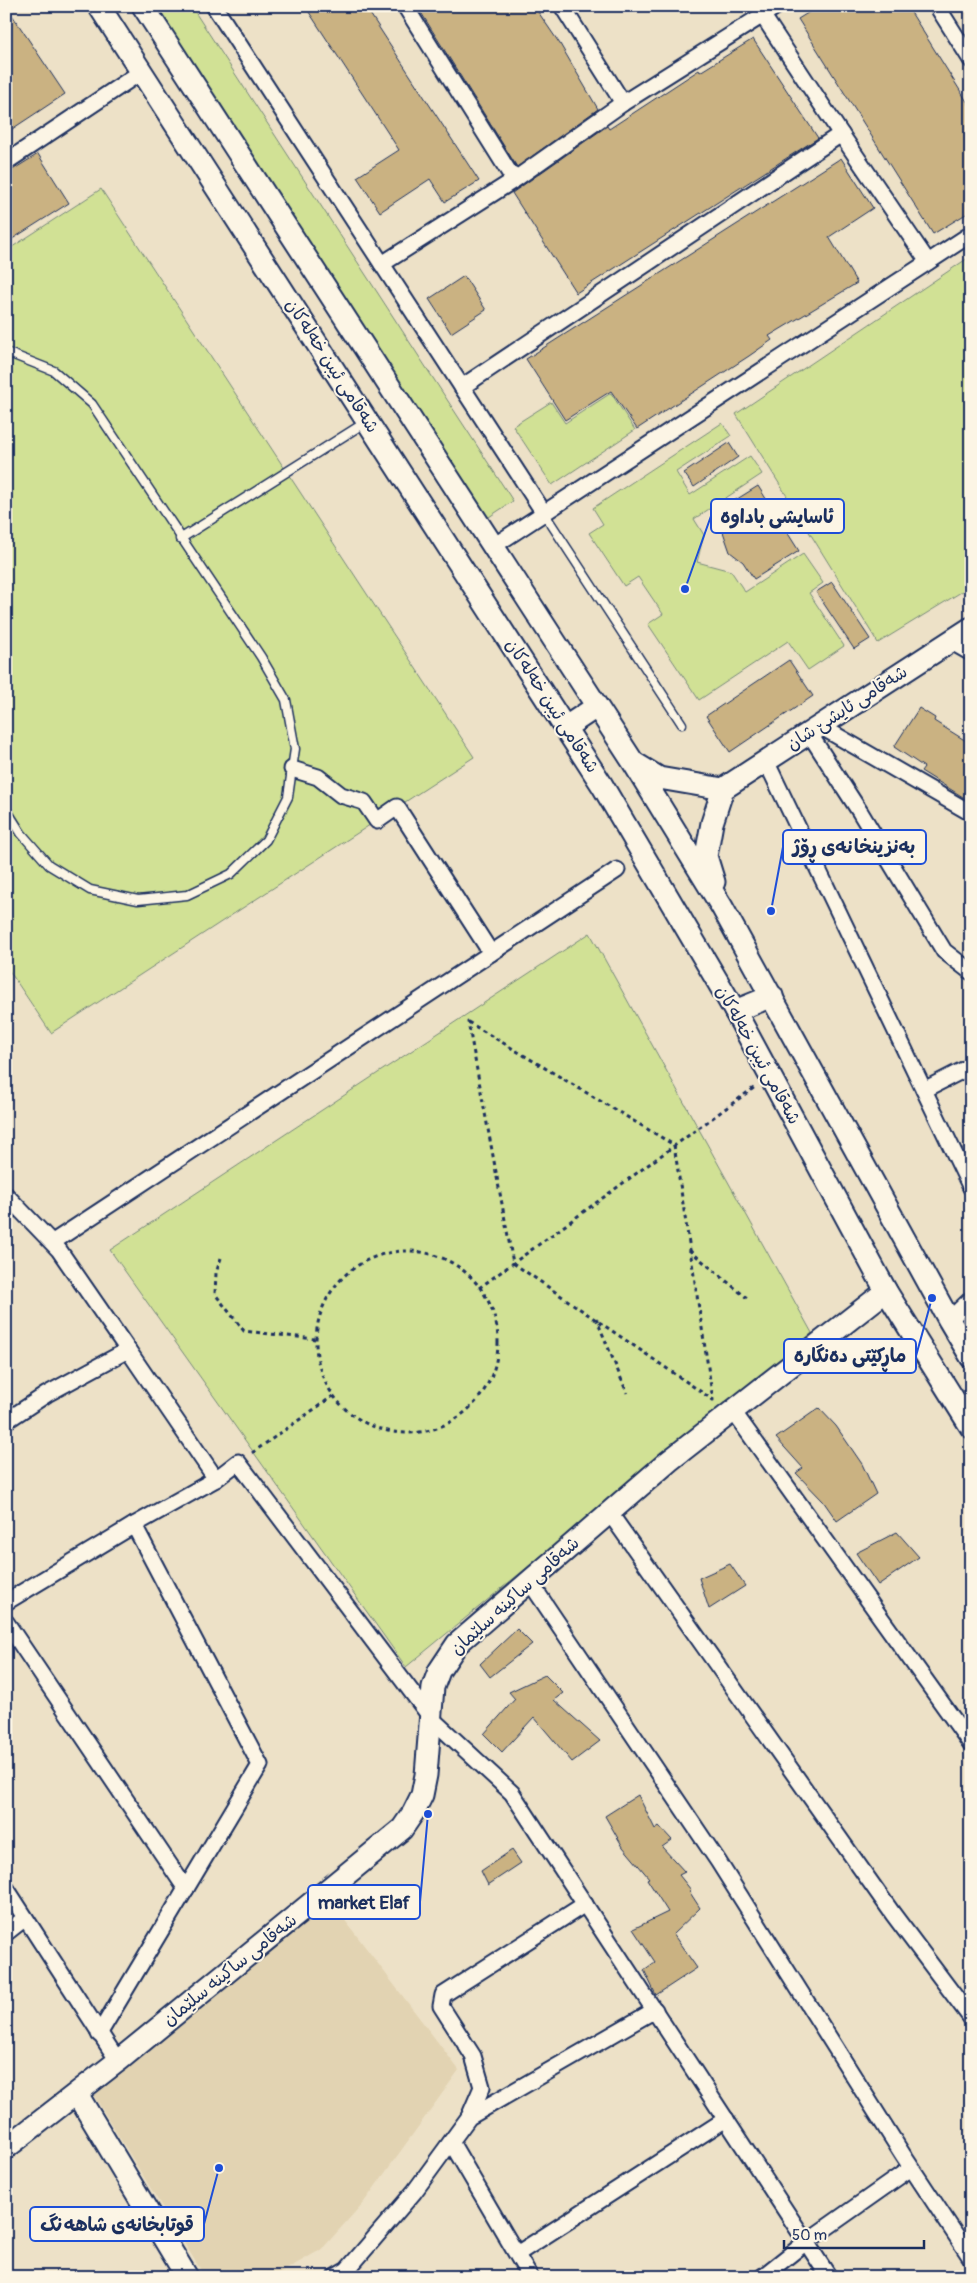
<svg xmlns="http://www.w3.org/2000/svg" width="977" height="2283" viewBox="0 0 977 2283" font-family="Pangolin,'Playpen Sans Arabic',sans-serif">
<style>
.built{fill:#e2d3b2}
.green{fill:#d1e195;stroke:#76887a}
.building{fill:#cab282;stroke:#1b2f5e}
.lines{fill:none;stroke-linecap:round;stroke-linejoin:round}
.lane-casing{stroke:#1b2f5e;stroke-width:11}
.street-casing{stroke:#1b2f5e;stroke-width:19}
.secondary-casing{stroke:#1b2f5e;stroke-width:25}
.path{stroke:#1b2f5e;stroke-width:3;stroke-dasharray:4 4;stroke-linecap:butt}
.lane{stroke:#fcf5e5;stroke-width:8}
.street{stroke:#fcf5e5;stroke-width:15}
.secondary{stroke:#fcf5e5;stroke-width:21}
.labels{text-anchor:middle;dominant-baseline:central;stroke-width:4;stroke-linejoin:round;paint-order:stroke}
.street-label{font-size:18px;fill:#1b2f5e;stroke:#fcf5e5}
.leader{fill:none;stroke:#1d4ed8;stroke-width:2}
.callout-dot{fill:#1d4ed8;stroke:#fcf5e5;stroke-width:2}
.callout{fill:#fcf5e5;stroke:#1d4ed8;stroke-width:2}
.callout-label{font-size:19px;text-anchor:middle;font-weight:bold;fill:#1b2f5e}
</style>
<rect width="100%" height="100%" fill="#ede1c7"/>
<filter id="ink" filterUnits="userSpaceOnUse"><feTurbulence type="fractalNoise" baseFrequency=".02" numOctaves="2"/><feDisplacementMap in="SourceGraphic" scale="10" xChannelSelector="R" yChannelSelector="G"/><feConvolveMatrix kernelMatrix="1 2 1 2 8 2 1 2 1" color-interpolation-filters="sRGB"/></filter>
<g filter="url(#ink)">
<path class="built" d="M331,1902L459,2070L364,2202L322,2249L273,2277H205L91,2091Z"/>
<g class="green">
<path d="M152,6H191L513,501L486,519Z"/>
<path d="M101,189L474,757L51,1033L6,966V251Z"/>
<path d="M971,256V586L878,643L736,414Z"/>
<path d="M611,393L635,430L552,485L513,426L551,402L565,423Z"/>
<path d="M722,423L731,436L676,472L690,495L750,456L762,474L694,519L704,535L697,562L731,571L745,592L803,554L823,583L809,593L844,646L808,670L788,641L699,700L648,624L663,614L638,577L624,586L589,533L603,524L593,508Z"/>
<path d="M590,933L812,1333L406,1667L110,1250Z"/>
</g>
<g class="building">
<path d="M6,6L65,94L6,133Z"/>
<path d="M305,6H365L479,181L445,202L430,179L380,212L357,177L399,150Z"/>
<path d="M417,6H534L560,44L598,109L517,167Z"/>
<path d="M819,6H907L971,108V211L933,234L798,19Z"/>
<path d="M753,39L818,138L576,293L512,193L607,126L609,129L699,70L700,72Z"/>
<path d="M38,154L69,203L6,243V174Z"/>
<path d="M841,158L873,208L829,237L857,283L769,336L772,340L749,356L637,429L611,391L565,420L526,359Z"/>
<path d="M464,276L486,310L451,333L429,299Z"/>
<path d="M729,443L738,457L694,487L684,473Z"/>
<path d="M758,486L799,551L754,579L743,562L730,552L722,529L713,514Z"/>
<path d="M832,582L870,639L854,649L816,592Z"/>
<path d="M789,660L813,696L730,752L706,716Z"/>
<path d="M919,708L935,718L934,721L971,744V802L921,771L924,767L894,747Z"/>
<path d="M819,1408L836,1426L862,1464L876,1494L837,1521L823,1501L796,1473L803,1468L776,1438Z"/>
<path d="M897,1532L919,1557L878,1585L856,1553Z"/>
<path d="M730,1564L745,1586L709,1609L699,1578Z"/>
<path d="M517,1629L532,1644L490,1677L480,1664Z"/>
<path d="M545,1675L563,1693L554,1700L600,1741L572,1762L534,1717L502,1752L484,1734L515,1699L509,1692Z"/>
<path d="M638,1795L655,1829L659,1826L672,1840L662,1847L685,1872L679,1875L691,1890L689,1891L700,1908L673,1934L697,1968L656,1995L644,1970L655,1962L633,1929L668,1912L647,1879L649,1878L623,1847L605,1816Z"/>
<path d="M512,1850L521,1863L488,1885L481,1871Z"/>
</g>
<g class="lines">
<defs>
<g id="lane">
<path d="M6,352L54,371L92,404L261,657L286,700L295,749L292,769L288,797L266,840L231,874L187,895L138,900L90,890L49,865L21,833L6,809"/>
<path d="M544,513L682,724"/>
<path d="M180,539L366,422"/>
</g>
<g id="street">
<path d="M214,6L544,513"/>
<path d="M405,6L514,180"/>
<path d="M562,6L623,103"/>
<path d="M937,6L971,60"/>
<path d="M763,16L841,134L928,262"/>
<path d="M6,162L141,72"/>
<path d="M382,264L514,180L623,103L777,6"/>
<path d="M462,387L841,134"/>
<path d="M492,547L971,234"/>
<path d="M950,641L971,653"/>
<path d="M820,726L971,813"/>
<path d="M809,733L860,812L944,951L971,972"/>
<path d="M766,761L971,1188"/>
<path d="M292,769L318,777L341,795L364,802L377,821L397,807L491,953"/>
<path d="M924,1090L971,1066"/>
<path d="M6,1195L59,1250L128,1350"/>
<path d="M53,1242L617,870"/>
<path d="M949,1320L971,1299"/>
<path d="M733,1411L971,1744"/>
<path d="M6,1421L47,1394L128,1350L216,1479"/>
<path d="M609,1512L893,1914L971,2018"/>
<path d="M530,1582L718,1861L903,2155L971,2258"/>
<path d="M6,1602L134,1525L216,1479L238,1462L432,1719L512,1793L829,2277"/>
<path d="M6,1622L186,1889"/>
<path d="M6,1888L118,2061"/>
<path d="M6,1933L25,1918"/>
<path d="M99,2034L260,1765L134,1525"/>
<path d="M469,2117L482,2087L473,2056L441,2006L443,1995L585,1904"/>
<path d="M451,2142L530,2277"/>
<path d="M517,2254L726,2119"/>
<path d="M335,2277L347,2270L414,2192L469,2117L655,2010"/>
<path d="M762,2277L806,2242L911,2168"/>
</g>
<g id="secondary">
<path d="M99,6L602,785L735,1011L886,1291L971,1427"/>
<path d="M143,6L633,762L722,907L949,1320L971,1357"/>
<path d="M566,727L596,707"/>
<path d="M636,764L659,778L723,789"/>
<path d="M714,882L706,856L712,823L723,789L971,628"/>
<path d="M735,1011L772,996"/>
<path d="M77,2094L187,2277"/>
<path d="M6,2148L118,2061L402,1829L413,1813L422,1795L426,1775L433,1687L439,1671L457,1644L669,1461L886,1291"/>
</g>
</defs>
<use href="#lane" class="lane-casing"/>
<use href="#street" class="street-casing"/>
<use href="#secondary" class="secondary-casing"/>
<g class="path">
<path d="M468,1022L674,1145L713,1400L513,1263Z"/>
<path d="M689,1250L747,1298"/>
<circle cx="407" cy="1342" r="91"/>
<path d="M221,1258L216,1273L215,1294L244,1331L315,1339"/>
<path d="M479,1288L755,1087"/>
<path d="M596,1318L627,1393"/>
<path d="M252,1453L333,1396"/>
</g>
<use href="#lane" class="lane"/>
<use href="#street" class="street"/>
<use href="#secondary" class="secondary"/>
</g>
</g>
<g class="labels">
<g class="street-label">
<text transform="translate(332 366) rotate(57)">شەقامی ئیبن خەلەکان</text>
<text transform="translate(552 706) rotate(57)">شەقامی ئیبن خەلەکان</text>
<text transform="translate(847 708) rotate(-33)">شەقامی ئایشێ شان</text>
<text transform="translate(758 1055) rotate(61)">شەقامی ئیبن خەلەکان</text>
<text transform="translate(515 1596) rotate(-42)">شەقامی ساکینە سلێمان</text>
<text transform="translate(230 1970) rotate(-39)">شەقامی ساکینە سلێمان</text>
</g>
</g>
<path class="leader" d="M685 589L711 516M771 911L783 847M932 1298L916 1356M428 1814L420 1902M219 2168L204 2224"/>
<g class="callout-dot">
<circle cx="685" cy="589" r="5"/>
<circle cx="771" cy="911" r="5"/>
<circle cx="932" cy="1298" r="5"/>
<circle cx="428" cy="1814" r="5"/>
<circle cx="219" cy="2168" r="5"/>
</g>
<g class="callout">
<rect x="711" y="499" width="133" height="34" rx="5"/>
<rect x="783" y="830" width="143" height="34" rx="5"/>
<rect x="784" y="1339" width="132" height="34" rx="5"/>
<rect x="308" y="1885" width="112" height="34" rx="5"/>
<rect x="30" y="2207" width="174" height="34" rx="5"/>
</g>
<g class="callout-label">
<text x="777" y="523">ئاسايشى باداوه</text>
<text x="854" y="853">بەنزینخانەی ڕۆژ</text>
<text x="850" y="1362">ماڕكێتی دەنگارە</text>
<text x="364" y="1909">market Elaf</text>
<text x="117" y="2231">قوتابخانەى شاهەنگ</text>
</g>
<rect width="977" height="2283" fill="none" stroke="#fcf5e5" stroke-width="25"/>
<rect x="12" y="12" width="952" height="2258" fill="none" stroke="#1b2f5e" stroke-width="2" filter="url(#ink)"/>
<path d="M784 2240v8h140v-8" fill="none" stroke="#1b2f5e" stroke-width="2.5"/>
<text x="792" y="2240" font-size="15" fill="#1b2f5e" stroke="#fcf5e5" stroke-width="4" paint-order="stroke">50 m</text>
</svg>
